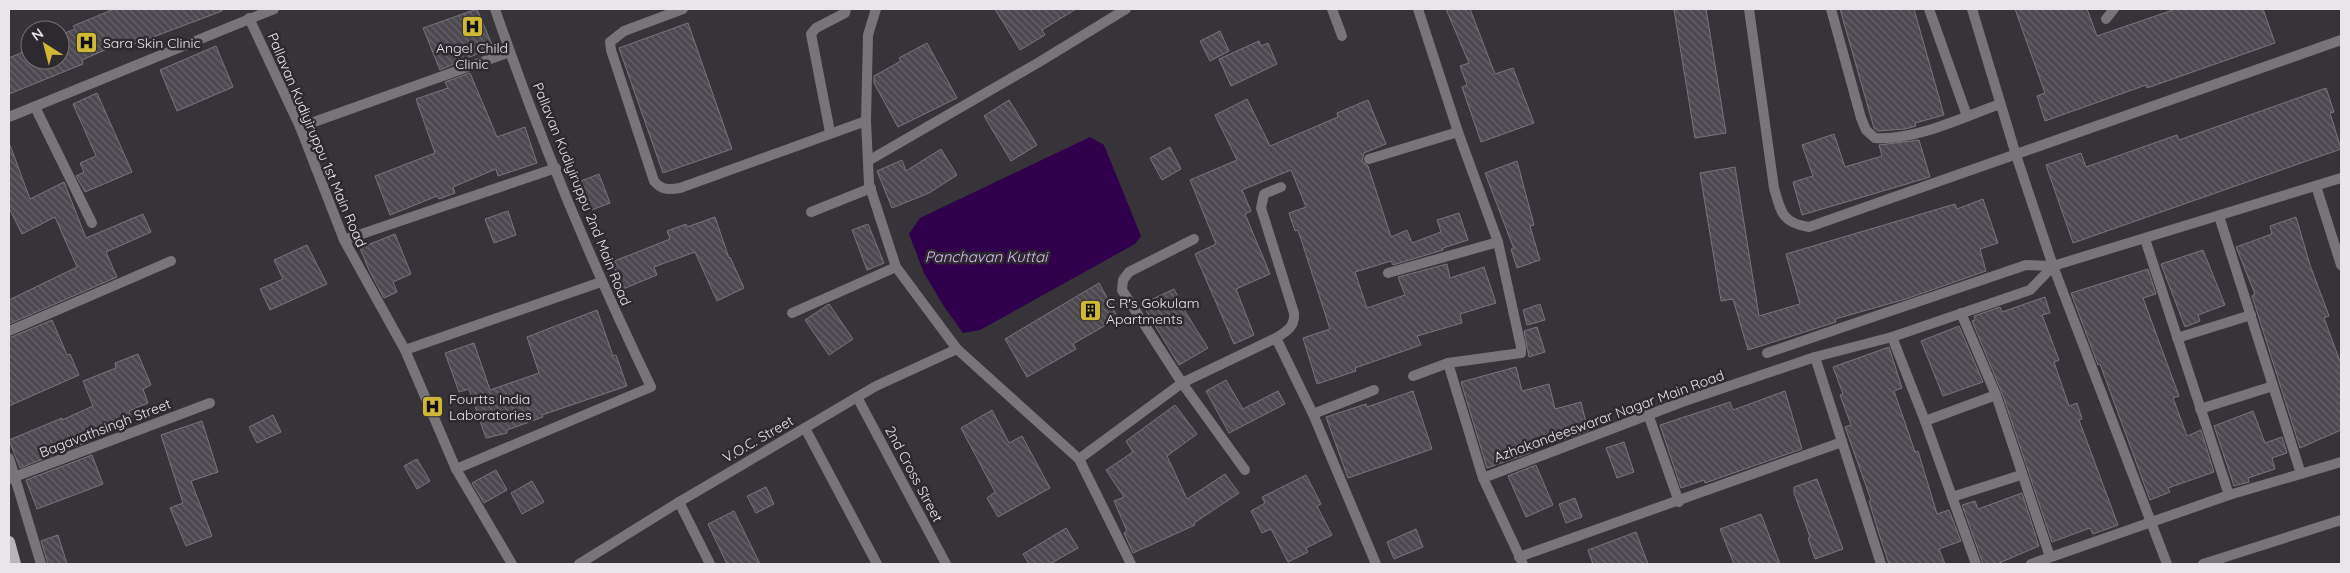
<svg xmlns="http://www.w3.org/2000/svg" width="2350" height="573" viewBox="0 0 2350 573" font-family="Quicksand,sans-serif">
<style>
.water{fill:#31004c}
.building{fill:url(#building-back-hatch);stroke:#78757c}
.lines{fill:none;stroke-linecap:round;stroke-linejoin:round}
.service{stroke:#777578;stroke-width:10}
.minor{stroke:#777578;stroke-width:10}
.tertiary{stroke:#777578;stroke-width:10}
.primary{stroke:#b8b5bb;stroke-width:12}
.labels{text-anchor:middle;dominant-baseline:central;stroke-width:5;stroke-linejoin:round;paint-order:stroke}
.poi-label{font-size:14px;fill:#e8e6ea;stroke:#2c292f;text-anchor:start}
.street-label{font-size:14px;fill:#e8e6ea;stroke:#2c292f}
.water-label{font-size:15px;font-style:italic;fill:#ddbcfb;stroke:#2c292f}
</style>
<defs>
<pattern id="building-back-hatch" width="6" height="6" patternUnits="userSpaceOnUse" patternTransform="scale(1.25)"><rect width="6" height="6" fill="#4d4950"/><path d="M-1 5l2 2M0 0l6 6M5-1l2 2" fill="none" stroke="#676369"/></pattern>
</defs>
<rect width="100%" height="100%" fill="#363339"/>
<path class="water" d="M1090,137L1104,145L1141,236L1135,244L980,330L963,333L945,308L924,273L909,234L920,218Z"/>
<g class="building">
<path d="M114,9H222V11L132,45L130,39L82,60L83,64L9,94V58L30,49V60H60V35L75,29L73,26Z"/>
<path d="M477,9L493,47L440,70L423,28Z"/>
<path d="M995,9H1076L1042,30L1045,35L1020,50Z"/>
<path d="M1446,9H1470L1495,74L1513,68L1534,123L1481,142L1462,87L1467,85L1460,66L1469,63Z"/>
<path d="M1683,9H1706L1726,133L1695,138L1674,10Z"/>
<path d="M1840,9H1914L1944,115L1915,123L1916,126L1905,129L1878,131L1874,128Z"/>
<path d="M2015,9H2087L2097,36L2176,9H2263L2275,43L2147,88L2146,85L2045,121L2037,96L2045,93Z"/>
<path d="M688,23L732,149L663,173L619,48Z"/>
<path d="M1220,31L1229,51L1210,61L1200,41Z"/>
<path d="M1259,41L1261,46L1268,43L1277,64L1231,86L1219,59Z"/>
<path d="M927,43L957,98L898,127L874,83V76L901,61L899,58Z"/>
<path d="M216,46L233,87L177,111L160,70Z"/>
<path d="M470,73L497,137L525,127L537,163L498,176L496,169L453,187L455,193L439,199L437,196L390,215L375,176L435,153L416,99L448,88L445,82Z"/>
<path d="M2326,88L2334,112L2330,113L2341,149L2073,243L2046,165L2081,153L2086,167L2177,135L2179,140Z"/>
<path d="M97,93L132,172L85,192L76,176L84,172L80,163L96,156L73,104Z"/>
<path d="M1247,99L1270,146L1338,117L1337,113L1368,100L1386,144L1364,153L1362,161L1368,166L1391,237L1407,230L1412,243L1441,232L1437,220L1459,213L1468,240L1443,248V250L1393,265L1391,261L1355,272L1367,308L1405,295L1398,277L1447,264L1450,278L1484,267L1496,303L1460,314L1462,323L1417,336L1421,345L1355,368L1356,371L1317,384L1303,338L1330,329L1298,230L1295,231L1289,213L1306,207L1291,170L1242,190L1251,211L1245,214L1270,274L1236,289L1254,335L1234,344L1195,254L1216,244L1190,180L1237,160L1215,115Z"/>
<path d="M1009,100L1037,145L1011,161L984,116Z"/>
<path d="M1834,134L1845,167L1882,156L1879,145L1919,140L1930,177L1802,215L1793,182L1813,176L1802,145Z"/>
<path d="M9,145H10L30,199L64,182L86,238L143,214L151,232L106,252L117,277L9,324V300L77,267L55,217L22,234L9,208Z"/>
<path d="M1170,147L1181,169L1162,180L1150,158Z"/>
<path d="M941,149L957,175L929,193L892,208L877,171L902,160L906,171Z"/>
<path d="M1517,161L1534,225L1530,226L1540,260L1517,268L1511,249H1514L1485,173Z"/>
<path d="M1735,167L1759,316L1800,304L1786,254L1955,204L1957,209L1983,199L1998,243L1980,249L1986,271L1906,299L1835,319L1836,322L1748,350L1733,299L1721,301L1700,173Z"/>
<path d="M599,174L610,203L589,211L578,182Z"/>
<path d="M508,211L516,235L494,243L485,219Z"/>
<path d="M715,217L729,258L730,257L744,288L717,301L695,252L654,267L657,275L623,289L612,262L670,239L667,231L686,224L687,227Z"/>
<path d="M2296,217L2310,265L2329,316L2324,318L2341,364V430L2300,448L2252,296L2255,294L2236,247L2272,234L2270,226Z"/>
<path d="M868,224L884,263L867,270L852,230Z"/>
<path d="M395,234L411,274L393,282L397,292L384,298L369,270L360,248Z"/>
<path d="M307,245L327,284L270,310L260,289L283,279L274,260Z"/>
<path d="M2203,250L2225,305L2198,315L2200,321L2185,327L2161,264Z"/>
<path d="M2148,269L2156,294L2143,298L2179,396L2173,398L2187,436L2201,430L2214,472L2168,488L2170,492L2150,500L2100,364L2098,365L2071,293Z"/>
<path d="M1099,283L1118,318L1073,344L1076,349L1027,377L1005,339Z"/>
<path d="M1174,289L1186,313L1208,348L1179,365L1142,304Z"/>
<path d="M2045,297L2050,313L2042,315L2059,360L2054,362L2069,406L2077,403L2082,419L2079,420L2118,525L2093,534L2090,528L2052,542L2002,393L1972,321L1975,320L1974,316L2000,307L2002,312Z"/>
<path d="M829,304L853,339L829,355L805,320Z"/>
<path d="M1540,304L1545,320L1527,325L1523,310Z"/>
<path d="M597,310L613,356L616,355L627,386L542,415L543,417L507,430V433L486,438L469,389L459,392L445,353L474,343L490,390L539,373L527,337Z"/>
<path d="M52,320L67,355L70,354L79,375L9,406V338Z"/>
<path d="M1959,326L1983,382L1943,396L1921,341Z"/>
<path d="M1537,327L1545,352L1529,357L1524,331Z"/>
<path d="M1889,347L1902,388L1894,391L1915,452L1918,451L1937,514L1949,510L1961,541L1939,549L1945,564H1889L1878,531L1869,501L1871,500L1845,427L1851,425L1840,395L1843,394L1833,367Z"/>
<path d="M138,354L151,385L143,389L148,403L129,411L133,421L86,440L87,442L20,468L9,440L62,418V420L93,406L83,381L116,368L115,363Z"/>
<path d="M1516,367L1522,391L1549,384L1555,409L1581,402L1588,431L1562,440L1529,449L1530,453L1487,468L1461,382Z"/>
<path d="M1226,380L1243,409L1278,391L1285,404L1229,433L1206,391Z"/>
<path d="M1413,391L1432,449L1348,478L1326,417L1366,404L1367,407Z"/>
<path d="M1785,391L1802,449L1705,483L1704,480L1681,488L1660,425L1730,402L1733,410Z"/>
<path d="M1175,405L1197,434L1167,456L1187,499L1225,474L1239,493L1194,523L1195,525L1133,553L1124,533L1127,531L1114,501L1124,497L1106,470L1133,452L1126,441Z"/>
<path d="M992,410L1009,443L1022,436L1050,488L998,517L987,498L995,492L961,428Z"/>
<path d="M2253,411L2265,443L2282,437L2287,453L2272,458L2275,469L2248,478L2249,482L2234,486L2214,426Z"/>
<path d="M273,415L281,432L257,443L249,427Z"/>
<path d="M202,421L218,472L191,481L212,536L186,546L170,508L183,503L161,435Z"/>
<path d="M1624,442L1634,472L1617,478L1606,448Z"/>
<path d="M92,455L103,484L37,509L26,480Z"/>
<path d="M417,459L430,481L417,489L404,466Z"/>
<path d="M1536,465L1553,505L1526,517L1508,476Z"/>
<path d="M496,470L507,490L484,503L472,483Z"/>
<path d="M1306,475L1321,504L1317,506L1332,535L1306,548L1308,552L1288,562L1271,529L1262,533L1251,511L1265,503L1262,497Z"/>
<path d="M1817,479L1843,549L1815,559L1808,538L1810,537L1794,493V487Z"/>
<path d="M532,481L544,502L522,514L511,493Z"/>
<path d="M766,487L774,504L756,513L747,496Z"/>
<path d="M2022,493L2039,546L1997,564H1983L1962,505L1975,501L1978,509Z"/>
<path d="M1575,498L1582,517L1566,523L1559,504Z"/>
<path d="M734,511L760,564H727L708,524Z"/>
<path d="M1761,514L1780,564H1734L1720,529Z"/>
<path d="M1066,528L1078,548L1050,564H1029L1023,554Z"/>
<path d="M1416,529L1423,547L1394,559L1387,542Z"/>
<path d="M1636,532L1648,564H1593L1588,550Z"/>
<path d="M58,535L67,564H48L41,541Z"/>
</g>
<g class="lines">
<g class="service">
<path d="M1276,338C1287,331 1295,327 1294,313L1261,208L1264,194L1281,187"/>
<path d="M1313,414L1374,390"/>
</g>
<g class="minor">
<path d="M683,9L624,31L610,42L611,50L654,181C661,190 669,190 680,188L866,121"/>
<path d="M1332,9L1342,36"/>
<path d="M1418,9L1458,132L1498,242L1521,347V353L1448,363L1483,478L1682,402L1815,357L1892,337L2030,290L2053,266"/>
<path d="M1749,9L1774,188C1781,212 1782,223 1809,227L2341,40"/>
<path d="M1831,9L1861,118L1866,130L1875,138C1915,141 1963,117 2000,104"/>
<path d="M1929,9L1967,116"/>
<path d="M249,18L300,127L344,240L405,350L456,469L512,564"/>
<path d="M2106,19L2114,9"/>
<path d="M35,107L92,223"/>
<path d="M300,127L510,52"/>
<path d="M830,132L811,34L816,28L845,13L846,9"/>
<path d="M1369,159L1458,132"/>
<path d="M868,161L1041,61L1126,9"/>
<path d="M2316,186L2341,265"/>
<path d="M811,212L871,188"/>
<path d="M2219,216L2301,474"/>
<path d="M1194,239L1129,272L1123,280L1122,290L1182,383L1245,470"/>
<path d="M2145,239L2229,495"/>
<path d="M344,240L556,168"/>
<path d="M2053,266L2167,564"/>
<path d="M1388,273L1498,242"/>
<path d="M792,313L896,267"/>
<path d="M1961,313L1996,395L2050,557"/>
<path d="M9,331L171,261"/>
<path d="M1892,337L1925,421L1976,564"/>
<path d="M2177,338L2251,315"/>
<path d="M405,350L601,282"/>
<path d="M1767,353L2026,265L2053,266"/>
<path d="M1815,357L1881,564"/>
<path d="M1413,376L1448,363"/>
<path d="M857,397L946,564"/>
<path d="M2200,409L2273,386"/>
<path d="M1648,414L1679,502"/>
<path d="M1925,421L1996,395"/>
<path d="M805,428L877,564"/>
<path d="M1079,459L1182,383L1276,338L1313,414L1376,564"/>
<path d="M456,469L651,387C592,264 539,138 495,9"/>
<path d="M1483,478L1523,564"/>
<path d="M9,479L210,403"/>
<path d="M1952,497L2021,475"/>
<path d="M679,502L710,564"/>
<path d="M1519,557L1842,442"/>
<path d="M2031,564L2229,495L2341,462"/>
<path d="M2203,564L2341,520"/>
</g>
<g class="tertiary">
<path d="M876,9L868,35L866,121L869,184L896,267L957,349L1079,459L1131,564"/>
<path d="M1972,9L2016,155L2053,266L2341,178"/>
<path d="M9,117L274,9"/>
<path d="M9,458L41,564"/>
<path d="M579,564L679,502L876,386L957,349"/>
</g>
<path class="primary" d="M9,542L15,564"/>
</g>
<defs>
<symbol id="hospital-square" viewBox="-11 -11 22 22"><rect x="-9" y="-9" width="18" height="18" rx="4" fill="#d0b837" stroke="#2c292f"/><path d="M-5-5h3v3.5h4V-5h3V5h-3V1.5h-4V5h-3Z" fill="#111"/></symbol>
<symbol id="building-square" viewBox="-11 -11 22 22"><rect x="-9" y="-9" width="18" height="18" rx="4" fill="#d0b837" stroke="#2c292f"/><path d="M-4-6H4V6H1V3H-1V6H-4ZM-2.5-4.3h1.7v1.8h-1.7ZM.8-4.3h1.7v1.8H.8ZM-2.5-1h1.7V.8h-1.7ZM.8-1h1.7V.8H.8Z" fill="#111"/></symbol>
</defs>
<g fill-rule="evenodd">
<use href="#hospital-square" x="460" y="14" width="25" height="25"/>
<use href="#hospital-square" x="74" y="30" width="25" height="25"/>
<use href="#building-square" x="1078" y="298" width="25" height="25"/>
<use href="#hospital-square" x="420" y="394" width="25" height="25"/>
</g>
<g class="labels">
<g class="poi-label">
<text x="103" y="43">Sara Skin Clinic</text>
<text x="472" y="48" text-anchor="middle">Angel Child<tspan x="472" dy="16">Clinic</tspan></text>
<text x="1106" y="303">C R's Gokulam<tspan x="1106" dy="16">Apartments</tspan></text>
<text x="449" y="399">Fourtts India<tspan x="449" dy="16">Laboratories</tspan></text>
</g>
<g class="street-label">
<text transform="translate(317 140) rotate(67)">Pallavan Kudiyiruppu 1st Main Road</text>
<text transform="translate(582 194) rotate(68)">Pallavan Kudiyiruppu 2nd Main Road</text>
<text transform="translate(1609 416) rotate(-20)">Azhakandeeswarar Nagar Main Road</text>
<text transform="translate(105 428) rotate(-21)">Bagavathsingh Street</text>
<text transform="translate(758 439) rotate(-30)">V.O.C. Street</text>
<text transform="translate(914 474) rotate(62)">2nd Cross Street</text>
</g>
<g class="water-label">
<text x="986" y="256">Panchavan Kuttai</text>
</g>
</g>
<rect width="2350" height="573" fill="none" stroke="#e8e6ea" stroke-width="20"/>
<g transform="translate(45 45) rotate(324)"><circle r="24" fill="#2c292f" stroke="#77757a"/>
<path d="M0-4L9 19L0 12L-9 19Z" fill="#d0b837"/>
<text y="-8" font-size="14" font-weight="bold" text-anchor="middle" fill="#e8e6ea">N</text>
</g>
</svg>
